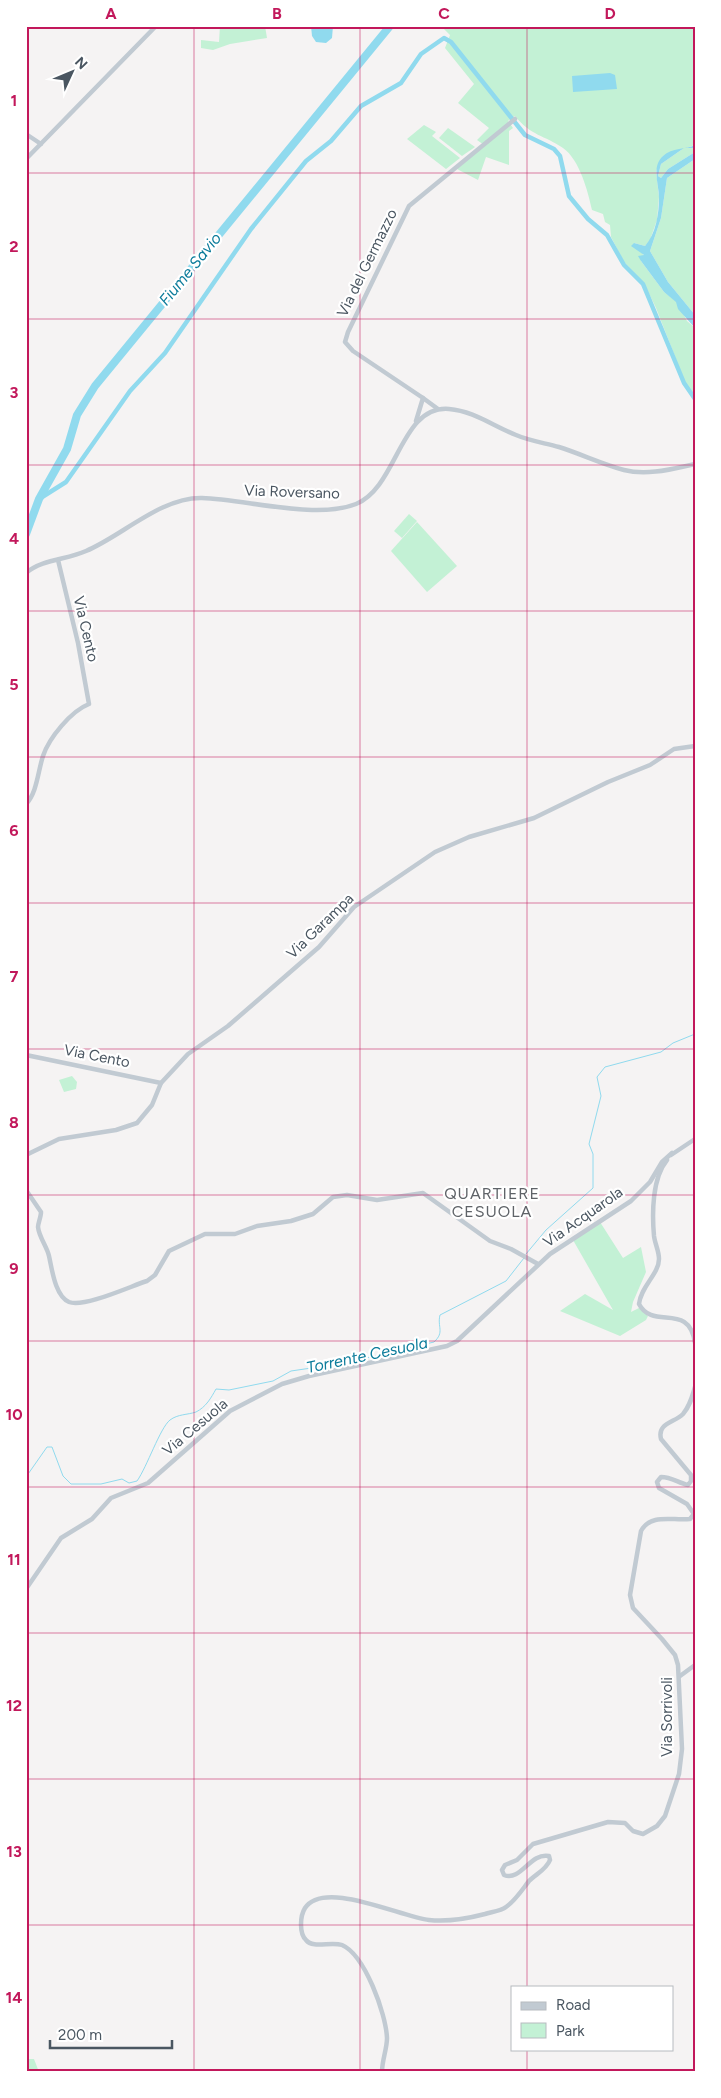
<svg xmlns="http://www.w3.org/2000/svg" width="721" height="2098" viewBox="0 0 721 2098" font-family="Figtree,sans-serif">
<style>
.green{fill:#c3f1d5}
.water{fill:#90daee}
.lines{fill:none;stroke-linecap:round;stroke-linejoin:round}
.stream{stroke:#90daee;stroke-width:1}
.canal{stroke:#90daee;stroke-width:4.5}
.river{stroke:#90daee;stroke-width:8}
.minor{stroke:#c1cad2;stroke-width:4.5}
.grid{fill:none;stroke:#c2185b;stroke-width:1;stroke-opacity:0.55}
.labels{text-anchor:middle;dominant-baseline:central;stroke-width:4.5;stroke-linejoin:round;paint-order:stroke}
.street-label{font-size:15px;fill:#4a5661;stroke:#fff}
.water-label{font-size:16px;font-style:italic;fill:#0c7c9b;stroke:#fff}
.neighbourhood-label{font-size:16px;letter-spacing:1px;fill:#5f6368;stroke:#fff}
.neatline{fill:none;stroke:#c2185b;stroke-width:2}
.grid-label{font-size:16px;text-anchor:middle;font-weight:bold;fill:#c2185b}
</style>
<rect width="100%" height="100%" fill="#f5f3f3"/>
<g class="green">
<path d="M220,26H265L267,38L230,44L213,50L201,48V40L219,42Z"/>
<path d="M441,26H695V145L663,156L656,171L659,197L657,220L650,240L645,246L634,243L645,257L641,261L664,292L677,302L687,321L695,328V397L685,382L656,308L644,283L624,262L611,237L610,225L605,222L603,214L592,210C588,192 580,160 563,148C544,135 531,136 515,116L508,121L513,128L509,131V165L486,157L478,180L457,169L484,145L477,140L489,128L458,103L474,84L445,48L450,35Z"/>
<path d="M424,125L436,132L432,136L460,158L446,169L407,139Z"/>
<path d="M448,128L475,147L462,156L439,138Z"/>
<path d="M684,148H695V152L668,169L661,178L658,176L661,164Z"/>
<path d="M695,159V315L668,282L650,251L661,218L667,178Z"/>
<path d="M409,514L417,521L402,538L394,531Z"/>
<path d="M417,522L457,566L427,592L391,551Z"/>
<path d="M72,1076L77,1082L76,1089L64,1092L59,1080Z"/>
<path d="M600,1222L623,1258L641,1247L646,1272L633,1302L631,1312L639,1308L648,1316L646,1320L620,1336L560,1311L585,1294L613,1310L573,1240Z"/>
<path d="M26,2059H34L39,2072H26Z"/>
</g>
<g class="water">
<path d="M311,26H333L332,38L326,43L316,42L312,36Z"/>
<path d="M610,73L615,75L617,89L573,92L572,76Z"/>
<path d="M695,145V148H684L661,164L658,176L661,178L668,169L695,152V159L667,178L661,218L650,251L668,282L695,315V328L678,309L676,302L664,292L641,261L638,256L644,255L631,246L634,243L645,246C656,234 659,213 659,198C659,184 651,167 663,156C672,147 686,150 695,145Z"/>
</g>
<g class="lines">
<g class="stream">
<path d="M526,1254L546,1230L593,1188V1154L589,1144L601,1096L597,1077L605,1067L661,1052L673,1043L695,1034"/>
<path d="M26,1477L47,1447H52L63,1476L71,1484H101L122,1479L129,1483L137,1481C147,1467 160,1428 170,1420C178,1414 187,1415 196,1412C206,1407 211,1398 216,1389L229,1390L273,1381L291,1371L345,1363L434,1342C445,1332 437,1327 440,1315L506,1281L524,1258"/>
</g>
<path class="canal" d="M39,499L66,482L130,391L165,353L251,229L306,161L331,141L361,106L401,83L421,54L444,38L451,42L525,135L554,149L560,156L569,196L588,219L607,235L624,265L643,284L684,383L695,399"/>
<path class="river" d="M26,534L39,499L67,449L77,415L95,386L390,26"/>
<g class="minor">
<path d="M26,134L41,144"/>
<path d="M26,159L156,26"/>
<path d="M423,398L438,409"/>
<path d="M416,421L423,398L353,351L345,342L348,332L409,206L515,119"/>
<path d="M26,573C43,559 66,560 86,551C122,536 161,497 202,498C245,499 315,520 356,504C398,487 400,405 449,409C474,411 493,426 516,435C530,441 545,443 559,447C581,454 602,464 624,470C647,476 672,469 695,464"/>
<path d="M26,804C37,793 38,771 43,756C49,738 71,711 89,704L78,643L58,560"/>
<path d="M26,1055L161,1083"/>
<path d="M26,1155L59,1139L116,1130L137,1123L152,1105L161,1083L188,1054L228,1026L319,947L354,907L435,852L469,837L534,818L608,782L650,765L674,749L695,746"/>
<path d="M671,1155L695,1139"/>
<path d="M667,1160C652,1178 652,1214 654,1236C655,1244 659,1251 659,1259C659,1274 641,1286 639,1304C653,1331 689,1301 695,1343"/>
<path d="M26,1190L41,1212C41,1217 38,1223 38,1227C39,1237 47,1247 49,1256C52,1269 55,1296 69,1302C84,1308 131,1286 147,1281L155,1275L169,1251L205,1234H235L257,1226L291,1221L313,1214L333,1197L347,1195L377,1200L423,1193L490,1241L511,1249L538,1264"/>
<path d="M26,1589L61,1538L92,1519L111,1498L148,1483L230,1411L282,1384L309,1376L447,1346L457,1341L550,1254L631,1201L650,1182L662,1162L672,1153"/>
<path d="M680,1676L695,1665"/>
<path d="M382,2072C382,2060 387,2049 387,2038C386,2014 365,1955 342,1945C331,1941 313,1949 306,1940C299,1933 300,1916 305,1908C324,1879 401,1917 429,1920C448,1922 466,1919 485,1914C491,1912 501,1911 506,1907C515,1901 522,1890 529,1881C536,1874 546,1870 550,1860L549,1856C530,1852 521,1882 504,1875L502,1870L505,1865L517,1860L533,1844L608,1822L625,1823L633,1831L643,1834L657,1826L665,1816L679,1774L682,1749L678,1665L675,1655L662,1639L633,1608L630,1595L641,1531C651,1513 672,1521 690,1519L694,1514L687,1504L659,1488L657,1482L661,1477C672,1477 678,1483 688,1485L691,1481V1475L661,1439C657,1423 674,1423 683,1414C690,1406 692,1397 695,1387"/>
</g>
</g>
<path class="grid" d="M194,26V2072M360,26V2072M527,26V1987M26,173H695M26,319H695M26,465H695M26,611H695M26,757H695M26,903H695M26,1049H695M26,1195H695M26,1341H695M26,1487H695M26,1633H695M26,1779H695M26,1925H695M527,2049V2072"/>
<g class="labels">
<g class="street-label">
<text transform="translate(367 263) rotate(-64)">Via del Germazzo</text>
<text transform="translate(292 492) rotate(2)">Via Roversano</text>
<text transform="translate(86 629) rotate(77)">Via Cento</text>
<text transform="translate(320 926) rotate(-44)">Via Garampa</text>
<text transform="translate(97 1056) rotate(11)">Via Cento</text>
<text transform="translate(583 1217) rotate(-35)">Via Acquarola</text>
<text transform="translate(195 1427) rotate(-40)">Via Cesuola</text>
<text transform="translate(667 1717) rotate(-90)">Via Sorrivoli</text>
</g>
<g class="water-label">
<text transform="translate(190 269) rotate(-51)">Fiume Savio</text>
<text transform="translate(367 1355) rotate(-12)">Torrente Cesuola</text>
</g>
<g class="neighbourhood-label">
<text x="492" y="1193">QUARTIERE<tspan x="492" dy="18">CESUOLA</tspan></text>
</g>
</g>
<rect width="721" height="2098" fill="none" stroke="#ffffff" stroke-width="55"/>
<rect x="511" y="1986" width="162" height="65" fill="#ffffff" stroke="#b7bbc0"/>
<rect x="521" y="2002" width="25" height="8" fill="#c1cad2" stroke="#b7bbc0"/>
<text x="556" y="2010" font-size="15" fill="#4a5661">Road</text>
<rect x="521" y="2023" width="25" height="15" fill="#c3f1d5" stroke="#b7bbc0"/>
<text x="556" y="2036" font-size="15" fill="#4a5661">Park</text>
<g transform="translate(72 72) rotate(46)" stroke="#ffffff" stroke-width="4" paint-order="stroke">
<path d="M0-4L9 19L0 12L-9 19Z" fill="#4a5661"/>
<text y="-8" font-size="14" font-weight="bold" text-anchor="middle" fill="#4a5661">N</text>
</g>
<path d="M50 2040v8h122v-8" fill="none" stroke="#4a5661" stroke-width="2.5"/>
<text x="58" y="2040" font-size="15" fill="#4a5661" stroke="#ffffff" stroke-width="4" paint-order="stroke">200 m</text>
<rect x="28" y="28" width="666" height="2042" class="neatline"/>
<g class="grid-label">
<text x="111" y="19">A</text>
<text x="277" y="19">B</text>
<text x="444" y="19">C</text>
<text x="610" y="19">D</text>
<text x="14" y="106">1</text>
<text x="14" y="252">2</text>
<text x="14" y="398">3</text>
<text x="14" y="544">4</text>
<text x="14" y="690">5</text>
<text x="14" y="836">6</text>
<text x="14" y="982">7</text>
<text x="14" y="1128">8</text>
<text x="14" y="1274">9</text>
<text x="14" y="1420">10</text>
<text x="14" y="1565">11</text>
<text x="14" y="1711">12</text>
<text x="14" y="1857">13</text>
<text x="14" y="2003">14</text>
</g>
</svg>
